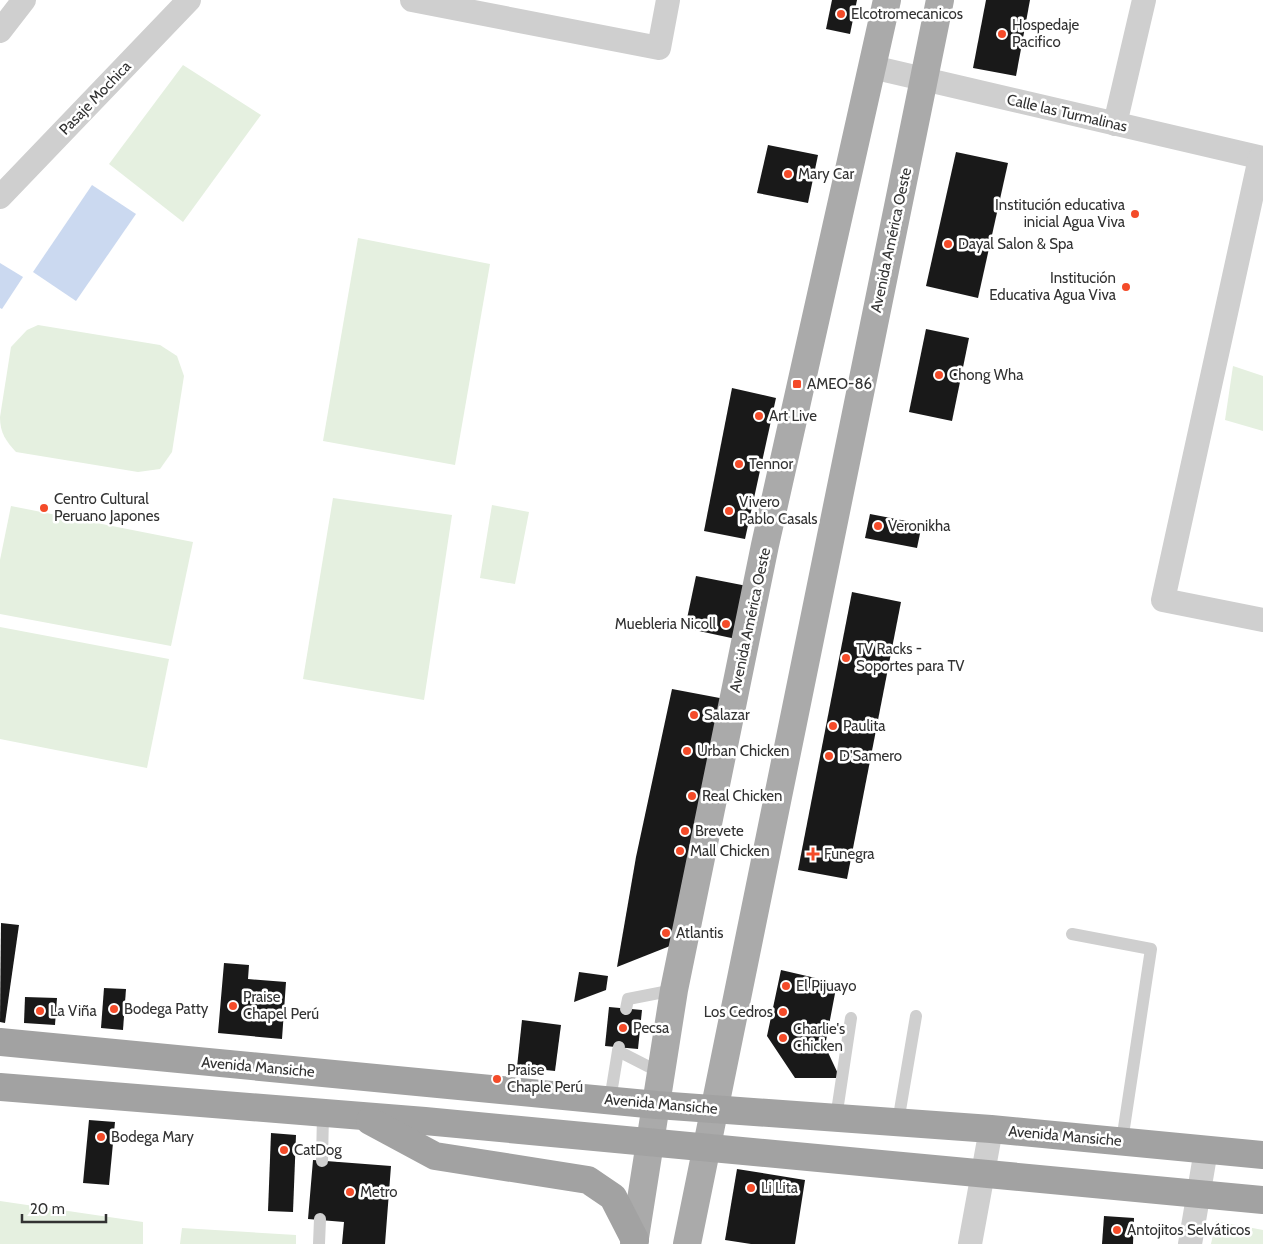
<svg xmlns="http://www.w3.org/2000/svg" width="1263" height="1244" viewBox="0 0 1263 1244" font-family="Cabin,sans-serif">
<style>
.green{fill:#e5f0e0}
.water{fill:#cbd9f0}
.building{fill:#191919}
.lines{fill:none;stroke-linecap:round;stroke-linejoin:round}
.service{stroke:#cfcfcf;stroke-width:12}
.minor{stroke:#cfcfcf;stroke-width:24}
.primary{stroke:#aaa;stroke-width:28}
.trunk{stroke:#a2a2a2;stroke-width:28}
.poi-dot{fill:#f44b29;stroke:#fff;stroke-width:2}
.labels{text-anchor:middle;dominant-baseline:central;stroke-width:5;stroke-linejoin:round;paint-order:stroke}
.poi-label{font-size:15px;fill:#323232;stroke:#fff;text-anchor:start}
.street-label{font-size:15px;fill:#323232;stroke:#fff}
</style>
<rect width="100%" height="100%" fill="#fff"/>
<g class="green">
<path d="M183,65L261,115L183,222L109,164Z"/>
<path d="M358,238L490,264L455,465L323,441Z"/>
<path d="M38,325L160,345L177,356L184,376L172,452L160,469L138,472L16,452C6,441 0,433 0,417L11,347L27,330Z"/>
<path d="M1233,366L1263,376V431L1225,420Z"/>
<path d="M333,498L452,515L424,700L303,679Z"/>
<path d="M492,505L529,512L515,584L480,578Z"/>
<path d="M11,506L193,542L171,646L0,614V560Z"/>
<path d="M0,627L169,659L147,768L0,739Z"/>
<path d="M0,1201L143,1222V1244H0Z"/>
<path d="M1216,1221L1263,1230V1244H1211Z"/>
<path d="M182,1228L296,1235V1244H180Z"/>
</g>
<g class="water">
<path d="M92,185L136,214L76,301L33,272Z"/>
<path d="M0,263L23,277L2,309L0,308Z"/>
</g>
<g class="building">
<path d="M832,0H857L850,34L826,29Z"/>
<path d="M986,0H1030L1016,76L973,68Z"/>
<path d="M768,145L818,155L808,203L757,193Z"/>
<path d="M956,152L1008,163L978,298L926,286Z"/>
<path d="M926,329L969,338L952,421L909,412Z"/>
<path d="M732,388L776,398L745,539L704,531Z"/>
<path d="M870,514L922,524L917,548L865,538Z"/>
<path d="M696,576L747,586L736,639L685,628Z"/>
<path d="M852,592L901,602L847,879L798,870Z"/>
<path d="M672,689L725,699L675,944L617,967L636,857Z"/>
<path d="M1,923L19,925L5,1023L0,1022Z"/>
<path d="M224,963L249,965L248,979L286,982L282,1039L218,1033Z"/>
<path d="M781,970L837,983L825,1046L840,1078H795L767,1036Z"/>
<path d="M579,972L608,976L606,990L574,1002Z"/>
<path d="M104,988L126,989L123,1030L101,1028Z"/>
<path d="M25,997L57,998L55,1025L24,1023Z"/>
<path d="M609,1007L642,1010L638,1049L605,1046Z"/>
<path d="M522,1020L561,1025L555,1071L517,1067Z"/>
<path d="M89,1120L115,1122L109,1185L83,1183Z"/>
<path d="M271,1133L296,1135L293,1212L268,1211Z"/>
<path d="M313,1160L391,1166L385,1244H342L344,1222L308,1219Z"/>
<path d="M737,1169L805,1180L795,1244H751L725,1240Z"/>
<path d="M1104,1216L1134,1218L1133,1244H1102Z"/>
</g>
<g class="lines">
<g class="service">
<path d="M1072,934L1151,949L1122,1141"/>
<path d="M626,1009L628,999L674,990"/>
<path d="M619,1047L618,1051L661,1073"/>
<path d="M610,1100L618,1051"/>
<path d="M836,1118L851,1018"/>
<path d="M898,1122L916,1016"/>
<path d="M322,1161L323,1114"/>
<path d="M319,1244L320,1219"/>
</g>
<g class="minor">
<path d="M412,0L659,48L668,0"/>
<path d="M0,31L24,0"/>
<path d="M872,67L1263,158"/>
<path d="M1115,124L1144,0"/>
<path d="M1260,158L1163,600L1263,620"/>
<path d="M0,197L189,0"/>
<path d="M970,1244L991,1129"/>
<path d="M1190,1244L1206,1150"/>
</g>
<g class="primary">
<path d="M634,1244L674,990L765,545L887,0"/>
<path d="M687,1244L940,0"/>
</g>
<g class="trunk">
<path d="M0,1042L657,1105L991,1129L1263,1155"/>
<path d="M0,1087L425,1121L1263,1200"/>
<path d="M370,1121L435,1156L588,1180L613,1197L635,1240"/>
</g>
</g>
<g class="poi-dot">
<circle cx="841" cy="14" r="5"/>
<circle cx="1002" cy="34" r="5"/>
<circle cx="788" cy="174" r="5"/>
<circle cx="1135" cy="214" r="5"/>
<circle cx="948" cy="244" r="5"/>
<circle cx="1126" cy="287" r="5"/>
<circle cx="939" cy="375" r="5"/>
<rect x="792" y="379" width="10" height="10" rx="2.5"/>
<circle cx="759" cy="416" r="5"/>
<circle cx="739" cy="464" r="5"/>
<circle cx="44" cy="508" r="5"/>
<circle cx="729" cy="511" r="5"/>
<circle cx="878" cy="526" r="5"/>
<circle cx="726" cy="624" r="5"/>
<circle cx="846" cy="658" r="5"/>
<circle cx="694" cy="715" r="5"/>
<circle cx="833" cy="726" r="5"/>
<circle cx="687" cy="751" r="5"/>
<circle cx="829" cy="756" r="5"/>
<circle cx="692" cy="796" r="5"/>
<circle cx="685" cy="831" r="5"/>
<circle cx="680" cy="851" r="5"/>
<path d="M810.5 846.5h5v5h5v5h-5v5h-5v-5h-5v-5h5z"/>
<circle cx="666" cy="933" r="5"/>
<circle cx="786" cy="986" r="5"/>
<circle cx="233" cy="1006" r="5"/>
<circle cx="114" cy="1009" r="5"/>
<circle cx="40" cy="1011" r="5"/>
<circle cx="783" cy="1012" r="5"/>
<circle cx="623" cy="1028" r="5"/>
<circle cx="783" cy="1038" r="5"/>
<circle cx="497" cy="1079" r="5"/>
<circle cx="101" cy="1137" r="5"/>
<circle cx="284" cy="1150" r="5"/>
<circle cx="751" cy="1188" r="5"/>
<circle cx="350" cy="1192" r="5"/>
<circle cx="1117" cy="1230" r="5"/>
</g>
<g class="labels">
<g class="poi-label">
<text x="851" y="14">Elcotromecanicos</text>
<text x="1012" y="25">Hospedaje<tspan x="1012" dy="17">Pacifico</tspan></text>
<text x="798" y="174">Mary Car</text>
<text x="1125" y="205" text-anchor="end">Institución educativa<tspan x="1125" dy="17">inicial Agua Viva</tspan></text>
<text x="958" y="244">Dayal Salon &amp; Spa</text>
<text x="1116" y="278" text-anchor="end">Institución<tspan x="1116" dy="17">Educativa Agua Viva</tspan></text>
<text x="949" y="375">Chong Wha</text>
<text x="807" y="384">AMEO-86</text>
<text x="769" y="416">Art Live</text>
<text x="749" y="464">Tennor</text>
<text x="54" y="499">Centro Cultural<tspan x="54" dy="17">Peruano Japones</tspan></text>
<text x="739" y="502">Vivero<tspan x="739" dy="17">Pablo Casals</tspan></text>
<text x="888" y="526">Veronikha</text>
<text x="716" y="624" text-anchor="end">Muebleria Nicoll</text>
<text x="856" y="649">TV Racks -<tspan x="856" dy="17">Soportes para TV</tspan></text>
<text x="704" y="715">Salazar</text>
<text x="843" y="726">Paulita</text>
<text x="697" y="751">Urban Chicken</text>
<text x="839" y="756">D'Samero</text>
<text x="702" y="796">Real Chicken</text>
<text x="695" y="831">Brevete</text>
<text x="690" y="851">Mall Chicken</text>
<text x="824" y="854">Funegra</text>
<text x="676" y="933">Atlantis</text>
<text x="796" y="986">El Pijuayo</text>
<text x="243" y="997">Praise<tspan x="243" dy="17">Chapel Perú</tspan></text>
<text x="124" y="1009">Bodega Patty</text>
<text x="50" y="1011">La Viña</text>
<text x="773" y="1012" text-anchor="end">Los Cedros</text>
<text x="633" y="1028">Pecsa</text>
<text x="793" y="1029">Charlie's<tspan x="793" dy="17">Chicken</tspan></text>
<text x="507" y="1070">Praise<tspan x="507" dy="17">Chaple Perú</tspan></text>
<text x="111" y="1137">Bodega Mary</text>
<text x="294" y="1150">CatDog</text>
<text x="761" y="1188">Li Lita</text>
<text x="360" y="1192">Metro</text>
<text x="1127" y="1230">Antojitos Selváticos</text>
</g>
<g class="street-label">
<text transform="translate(95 98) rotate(-46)">Pasaje Mochica</text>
<text transform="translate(1067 113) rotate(13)">Calle las Turmalinas</text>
<text transform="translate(891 240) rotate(-78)">Avenida América Oeste</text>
<text transform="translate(750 620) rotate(-78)">Avenida América Oeste</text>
<text transform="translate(258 1067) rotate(5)">Avenida Mansiche</text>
<text transform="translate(661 1104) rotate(5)">Avenida Mansiche</text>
<text transform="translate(1065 1136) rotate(5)">Avenida Mansiche</text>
</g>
</g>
<path d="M22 1214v8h84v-8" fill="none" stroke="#323232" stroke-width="2.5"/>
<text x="30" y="1214" font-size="15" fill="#323232" stroke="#ffffff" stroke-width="4" paint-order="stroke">20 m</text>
</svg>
